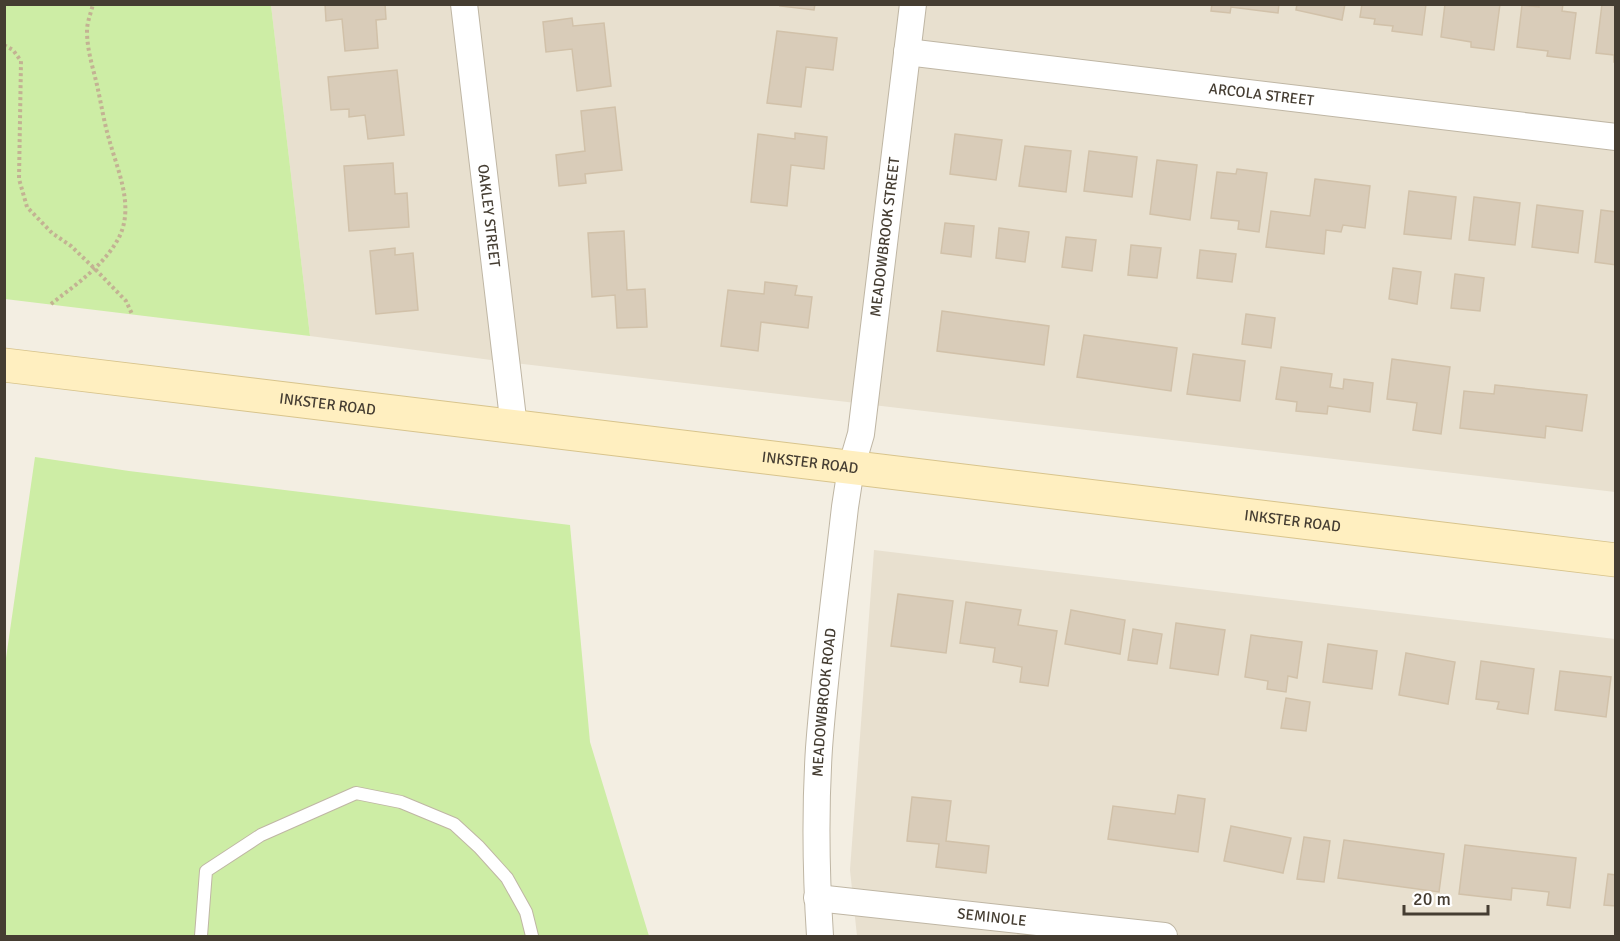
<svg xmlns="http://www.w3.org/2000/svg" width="1620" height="941" viewBox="0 0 1620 941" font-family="Signika,sans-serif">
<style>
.residential{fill:#e8e0cf}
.green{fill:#cdeda5}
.building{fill:#d9ccb9;stroke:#d1c1a9;stroke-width:1.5}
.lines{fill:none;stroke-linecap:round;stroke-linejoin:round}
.service-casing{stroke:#bfb6a4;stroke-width:14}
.minor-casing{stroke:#bfb6a4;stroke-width:28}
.secondary-casing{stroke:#d8c48c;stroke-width:35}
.path{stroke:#c3b293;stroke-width:4;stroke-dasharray:3 3;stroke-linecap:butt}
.service{stroke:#fff;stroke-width:12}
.minor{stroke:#fff;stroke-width:26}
.secondary{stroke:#ffefc0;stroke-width:33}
.labels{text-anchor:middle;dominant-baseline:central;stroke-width:6;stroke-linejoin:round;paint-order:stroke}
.street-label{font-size:15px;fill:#453d32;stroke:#fff}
</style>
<rect width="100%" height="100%" fill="#f3eee2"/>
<g class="residential">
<path d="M271,5H1615V492L506,362L310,336Z"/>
<path d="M874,550L1615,639V936H857L850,870Z"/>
</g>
<g class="green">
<path d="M5,4L271,5L310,336L5,299Z"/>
<path d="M35,457L129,471L570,525L590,742L649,936H5L4,672Z"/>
</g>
<g class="building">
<path d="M325,4H385L386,19L376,20L378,48L345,51L342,19L326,21Z"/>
<path d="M781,4H815L814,10L780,6Z"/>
<path d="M1212,4H1279L1278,13L1231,7L1230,13L1211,11Z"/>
<path d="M1297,4H1345L1342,20L1296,10Z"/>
<path d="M1362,4H1426L1422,35L1392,31L1393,26L1374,24L1375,19L1360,17Z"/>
<path d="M1445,4H1500L1494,50L1471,47V42L1441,37Z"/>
<path d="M1539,4H1563L1562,11L1576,13L1570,59L1547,56L1548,51L1517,47L1522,5L1539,7Z"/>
<path d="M1602,4L1616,6V62H1614V55L1596,53Z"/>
<path d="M572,18L573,26L604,23L611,86L577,91L572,49L546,52L543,22Z"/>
<path d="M777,31L837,38L833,70L806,67L801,107L767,103Z"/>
<path d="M397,70L404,135L368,139L365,115L349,117V109L331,110L328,77Z"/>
<path d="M615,107L622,170L585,174L586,183L559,186L556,155L585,151L581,111Z"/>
<path d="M795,133L827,137L824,169L791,165L787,206L751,202L758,134L795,139Z"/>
<path d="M955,134L1002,140L996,180L950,174Z"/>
<path d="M1025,146L1071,151L1066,192L1019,186Z"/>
<path d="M1089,151L1137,157L1132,197L1084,191Z"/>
<path d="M1157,160L1197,165L1190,220L1150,214Z"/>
<path d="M393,163L395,194L407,193L409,227L349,231L344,166Z"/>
<path d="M1237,169L1267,173L1259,232L1238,229L1239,221L1211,218L1217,172L1236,174Z"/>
<path d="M1315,179L1370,186L1365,228L1343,225L1341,232L1326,230L1324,254L1266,247L1271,211L1310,216Z"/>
<path d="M1409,191L1456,197L1451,239L1404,234Z"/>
<path d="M1474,197L1520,203L1515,245L1469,240Z"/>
<path d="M1537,205L1583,211L1578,253L1532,247Z"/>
<path d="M1601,210L1616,212V265L1595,262Z"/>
<path d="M945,223L974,226L971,257L941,253Z"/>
<path d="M999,228L1029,232L1025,262L996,258Z"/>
<path d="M624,231L627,290L645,289L647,327L617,328L615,295L592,297L588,233Z"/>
<path d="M1066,237L1096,240L1092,271L1062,267Z"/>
<path d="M1131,245L1161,248L1157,278L1128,275Z"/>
<path d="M395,248V255L413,253L418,310L376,314L370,251Z"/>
<path d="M1200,250L1236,254L1232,282L1197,278Z"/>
<path d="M1393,268L1421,272L1417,304L1389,299Z"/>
<path d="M1455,274L1484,278L1480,311L1451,308Z"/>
<path d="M765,282L797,286L795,295L812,297L808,328L761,322L758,351L721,346L728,290L764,294Z"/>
<path d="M942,311L1049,326L1044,365L937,351Z"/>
<path d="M1246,314L1275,318L1271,348L1242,344Z"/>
<path d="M1084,335L1177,348L1171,391L1077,377Z"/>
<path d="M1193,354L1245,361L1240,401L1187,394Z"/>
<path d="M1392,359L1450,367L1441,434L1413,430L1417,403L1387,399Z"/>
<path d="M1281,367L1332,374L1330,387L1343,389L1344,379L1373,383L1370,412L1328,406L1327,414L1296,411L1297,402L1276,399Z"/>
<path d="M1495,385L1587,395L1582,431L1546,426L1545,438L1460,428L1464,391L1494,394Z"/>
<path d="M898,594L953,601L946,653L891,646Z"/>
<path d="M966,602L1021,610L1018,625L1057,631L1048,686L1020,682L1022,667L993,662L995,648L960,643Z"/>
<path d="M1071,610L1125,620L1120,654L1065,644Z"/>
<path d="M1176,623L1225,630L1218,675L1170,668Z"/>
<path d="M1133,629L1162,634L1157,664L1128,660Z"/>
<path d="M1251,635L1302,642L1297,678L1288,676L1286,692L1267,689L1268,681L1245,677Z"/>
<path d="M1328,644L1377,651L1372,689L1323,682Z"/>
<path d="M1406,653L1455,662L1448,704L1399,695Z"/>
<path d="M1481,661L1534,669L1528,714L1497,709L1499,702L1476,699Z"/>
<path d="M1560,671L1611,677L1606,717L1555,710Z"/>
<path d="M1286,698L1310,702L1306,731L1281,728Z"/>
<path d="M1178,795L1205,799L1198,852L1108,839L1113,806L1175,814Z"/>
<path d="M912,797L951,801L946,841L989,846L986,873L936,867L939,844L907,841Z"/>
<path d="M1231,826L1291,838L1283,873L1224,861Z"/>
<path d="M1304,837L1330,841L1324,882L1297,879Z"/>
<path d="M1344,840L1444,854L1439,892L1338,878Z"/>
<path d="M1465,845L1576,858L1570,908L1547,905L1549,892L1512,888L1511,900L1459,894Z"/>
<path d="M1608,874L1616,875V906L1604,905Z"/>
</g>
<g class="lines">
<defs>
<path id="service" d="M201,936L206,871L261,835L356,793L401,802L454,824L479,847L507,878L526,912L532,936"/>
<g id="minor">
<path id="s1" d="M464,4L514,427"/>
<path id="s2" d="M907,52L1616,137"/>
<path id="s3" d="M817,898L1164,936"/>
<path id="s4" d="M820,936C816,874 815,811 819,748C825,668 836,587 845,507L851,468L861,434L913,4"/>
</g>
<g id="secondary">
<path id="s5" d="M4,365L1616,560"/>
</g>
</defs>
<use href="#service" class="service-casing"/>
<use href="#minor" class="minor-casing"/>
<use href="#secondary" class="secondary-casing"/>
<g class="path">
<path d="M4,45L13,50L21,61L19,179L27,207L52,233L71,246L95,269L126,301L132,314"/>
<path d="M51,304C75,285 101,268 117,241C136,209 118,172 109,139C104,122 101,103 97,85C93,68 87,50 87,31C87,22 91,13 93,4"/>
</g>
<use href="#service" class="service"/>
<use href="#minor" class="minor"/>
<use href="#secondary" class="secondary"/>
</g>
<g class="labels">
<g class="street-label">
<text stroke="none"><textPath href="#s2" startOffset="357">ARCOLA STREET</textPath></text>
<text stroke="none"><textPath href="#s1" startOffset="213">OAKLEY STREET</textPath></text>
<text stroke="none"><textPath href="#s4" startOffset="704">MEADOWBROOK STREET</textPath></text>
<text stroke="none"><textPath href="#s5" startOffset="326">INKSTER ROAD</textPath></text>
<text stroke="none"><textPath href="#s5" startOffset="812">INKSTER ROAD</textPath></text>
<text stroke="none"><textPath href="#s5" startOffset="1298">INKSTER ROAD</textPath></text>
<text stroke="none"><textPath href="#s4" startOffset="234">MEADOWBROOK ROAD</textPath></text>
<text stroke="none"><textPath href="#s3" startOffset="176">SEMINOLE</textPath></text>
</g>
</g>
<rect width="1620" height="941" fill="none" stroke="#453d32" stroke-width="12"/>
<path d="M1404 905v9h84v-9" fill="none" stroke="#453d32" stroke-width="3"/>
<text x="1413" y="905" font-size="18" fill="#453d32" stroke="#ffffff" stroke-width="4.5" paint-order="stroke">20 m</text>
</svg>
